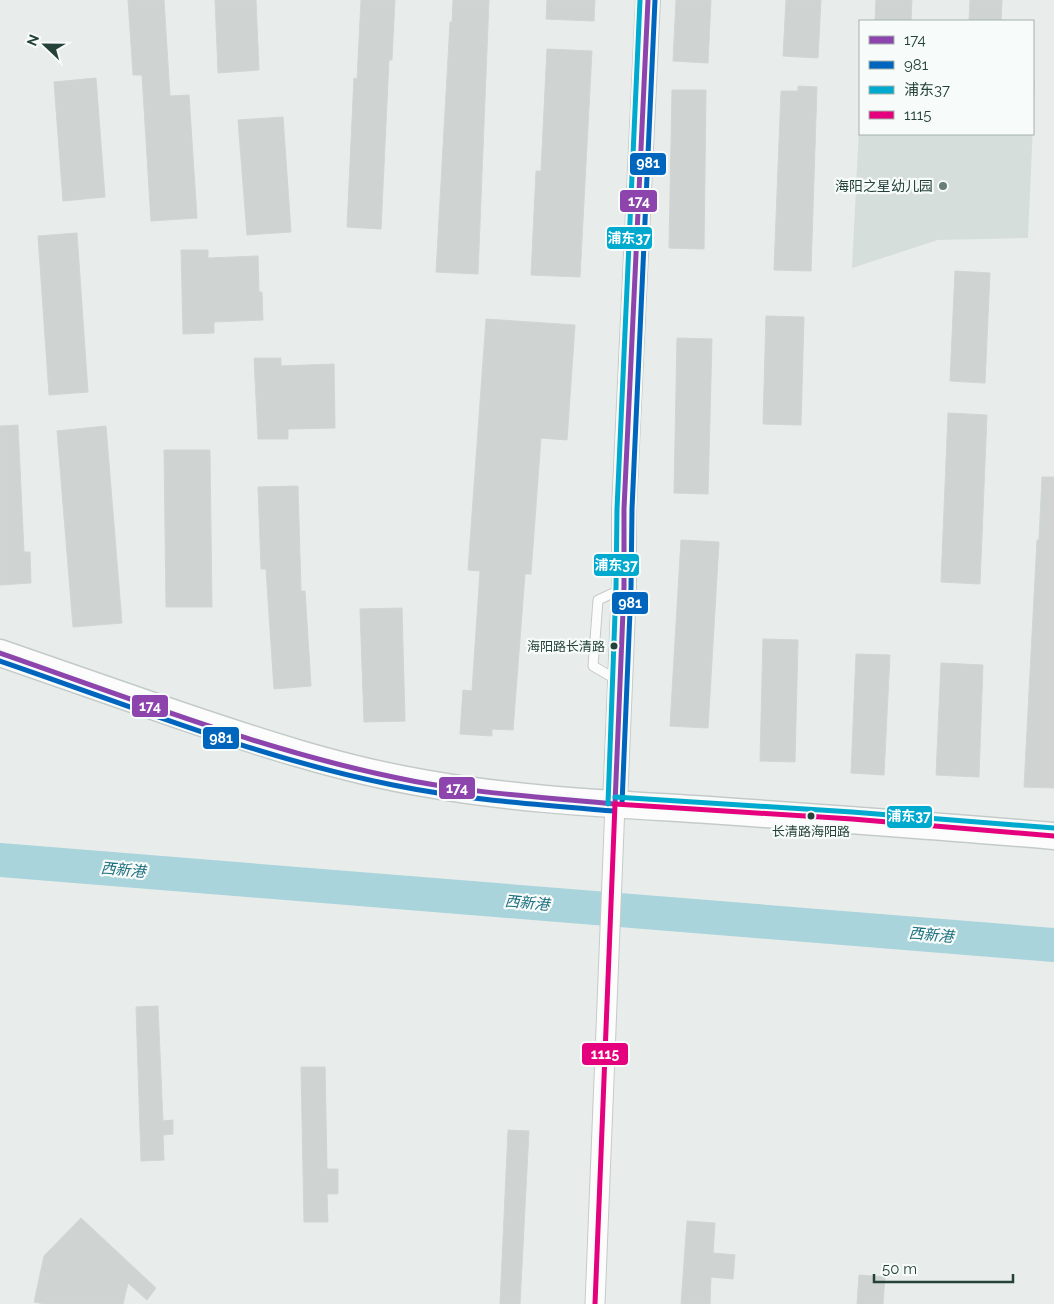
<svg xmlns="http://www.w3.org/2000/svg" width="1054" height="1304" viewBox="0 0 1054 1304" font-family="Raleway,'Noto Sans SC',sans-serif">
<style>
.built{fill:#d6dedb}
.lines{fill:none;stroke-linecap:round;stroke-linejoin:round}
.river{stroke:#a9d4db;stroke-width:34}
.building{fill:#cfd4d2;stroke:#d1d6d4}
.service-casing{stroke:#c5cac8;stroke-width:11}
.minor-casing{stroke:#c5cac8;stroke-width:21}
.tertiary-casing{stroke:#c5cac8;stroke-width:26}
.secondary-casing{stroke:#c3cbc8;stroke-width:29}
.service{stroke:#fcfcfc;stroke-width:9}
.minor{stroke:#fcfcfc;stroke-width:19}
.tertiary{stroke:#fcfcfc;stroke-width:24}
.secondary{stroke:#fcfcfc;stroke-width:26}
.bus-1-casing{stroke:#f7fbf9;stroke-width:9}
.bus-2-casing{stroke:#f7fbf9;stroke-width:9}
.bus-3-casing{stroke:#f7fbf9;stroke-width:9}
.bus-4-casing{stroke:#f7fbf9;stroke-width:9}
.bus-1{stroke:#8e44ad;stroke-width:5}
.bus-2{stroke:#0065bd;stroke-width:5}
.bus-3{stroke:#00a9ce;stroke-width:5}
.bus-4{stroke:#e5007d;stroke-width:5}
.poi-dot{fill:#697e78;stroke:#f7fbf9;stroke-width:2}
.bus-dot{fill:#24423a;stroke:#f7fbf9;stroke-width:2}
.labels{text-anchor:middle;dominant-baseline:central;stroke-width:4.5;stroke-linejoin:round;paint-order:stroke}
.bus-label{font-size:13px;fill:#24423a;stroke:#f7fbf9;text-anchor:end}
.poi-label{font-size:14px;fill:#24423a;stroke:#f7fbf9;text-anchor:end}
.water-label{font-size:15px;font-style:italic;fill:#1c6f80;stroke:#f7fbf9}
.line-badge{stroke:#f7fbf9;stroke-width:2}
.badge-label{font-size:14px;text-anchor:middle;font-weight:bold;fill:#fff}
</style>
<rect width="100%" height="100%" fill="#e8edeb"/>
<path class="built" d="M1033,80H1035L1028,238L938,240L852,268L860,107V134H1033Z"/>
<g class="lines">
<path class="river" d="M0,860L1054,945"/>
</g>
<g class="building">
<path d="M128,0H164L170,96L189,95L197,218L151,221L142,75H133Z"/>
<path d="M215,0H256L259,70L218,73Z"/>
<path d="M361,0H395L392,60H389L381,229L347,227L354,78L357,79Z"/>
<path d="M453,0H489L478,274L436,272L450,22H452Z"/>
<path d="M547,0H595L594,21L546,19Z"/>
<path d="M676,0H711L708,63L673,61Z"/>
<path d="M786,0H821L818,58L783,56Z"/>
<path d="M876,0H912L911,21H875Z"/>
<path d="M970,0H1002L1001,21H969Z"/>
<path d="M547,49L592,51L580,277L531,275L536,171H541Z"/>
<path d="M96,78L105,197L63,201L54,82Z"/>
<path d="M798,86L817,87L811,271L774,270L781,91H798Z"/>
<path d="M672,90H706L704,249L669,248Z"/>
<path d="M283,117L291,232L247,235L238,120Z"/>
<path d="M77,233L88,392L49,395L38,236Z"/>
<path d="M181,250H208V258L258,256L259,292H262L263,320L214,322V333L183,334Z"/>
<path d="M955,271L990,273L985,383L950,381Z"/>
<path d="M766,316L804,317L801,425L763,424Z"/>
<path d="M486,319L575,325L567,440L541,438L531,574H525L513,730L492,729V736L460,734L463,690L472,691L480,571L468,570Z"/>
<path d="M677,338L712,339L708,494L674,493Z"/>
<path d="M254,358H281V366L334,364L335,428L288,429V439H258Z"/>
<path d="M948,413L987,415L980,584L941,582Z"/>
<path d="M18,425L24,552H30L31,583L0,585V426Z"/>
<path d="M106,426L122,623L73,627L57,431Z"/>
<path d="M164,450H210L212,607H166Z"/>
<path d="M1042,477H1054V788L1024,787L1037,540H1039Z"/>
<path d="M298,486L301,591H305L311,686L274,689L266,569H261L258,487Z"/>
<path d="M681,540L719,542L708,728L670,726Z"/>
<path d="M402,608L405,721L364,722L360,609Z"/>
<path d="M763,639L798,640L795,762L760,761Z"/>
<path d="M856,654L890,655L884,775L851,773Z"/>
<path d="M941,663L983,665L979,777L936,775Z"/>
<path d="M158,1006L163,1121L173,1120V1134L163,1135L164,1160L141,1161L136,1007Z"/>
<path d="M301,1067H325L327,1169H338V1194H327L328,1222H304Z"/>
<path d="M508,1130L529,1131L520,1304H500Z"/>
<path d="M81,1218L156,1288L147,1300L128,1283L123,1304H45L34,1302L44,1256Z"/>
<path d="M687,1221L715,1223L713,1253L735,1255L733,1279L711,1277L710,1304H681Z"/>
<path d="M859,1275L885,1277L883,1304H857Z"/>
</g>
<g class="lines">
<defs>
<path id="service" d="M619,681L593,666L598,600L622,589"/>
<path id="minor" d="M595,1304L615,804"/>
<path id="tertiary" d="M615,804L624,587V509L648,0"/>
<path id="secondary" d="M0,653C60,674 119,694 179,715C259,742 340,769 423,783C517,800 614,804 709,810C824,818 939,826 1054,836"/>
</defs>
<use href="#service" class="service-casing"/>
<use href="#minor" class="minor-casing"/>
<use href="#tertiary" class="tertiary-casing"/>
<use href="#secondary" class="secondary-casing"/>
<use href="#service" class="service"/>
<use href="#minor" class="minor"/>
<use href="#tertiary" class="tertiary"/>
<use href="#secondary" class="secondary"/>
<defs>
<g id="bus-1">
<path d="M0,653C130,698 259,749 393,777C466,793 541,797 615,804"/>
<path d="M615,804L624,587V509L648,0"/>
</g>
<g id="bus-2">
<path d="M0,661C129,705 258,758 393,785C466,800 540,805 614,811"/>
<path d="M622,804L631,587L632,509L655,0"/>
</g>
<g id="bus-3">
<path d="M615,797L852,812L1054,828"/>
<path d="M608,804L616,587L617,509L640,0"/>
</g>
<g id="bus-4">
<path d="M615,804L852,819L1054,836"/>
<path d="M595,1304L615,804"/>
</g>
</defs>
<use href="#bus-1" class="bus-1-casing"/>
<use href="#bus-2" class="bus-2-casing"/>
<use href="#bus-3" class="bus-3-casing"/>
<use href="#bus-4" class="bus-4-casing"/>
<use href="#bus-1" class="bus-1"/>
<use href="#bus-2" class="bus-2"/>
<use href="#bus-3" class="bus-3"/>
<use href="#bus-4" class="bus-4"/>
</g>
<circle class="poi-dot" cx="943" cy="186" r="5"/>
<g class="bus-dot">
<circle cx="614" cy="646" r="4.5"/>
<circle cx="811" cy="816" r="4.5"/>
</g>
<g class="labels">
<g class="bus-label">
<text x="605" y="646">海阳路长清路</text>
<text x="811" y="831" text-anchor="middle">长清路海阳路</text>
</g>
<g class="poi-label">
<text x="933" y="186">海阳之星幼儿园</text>
</g>
<g class="water-label">
<text transform="translate(123 870) rotate(5)">西新港</text>
<text transform="translate(527 903) rotate(5)">西新港</text>
<text transform="translate(931 935) rotate(5)">西新港</text>
</g>
</g>
<g class="line-badge">
<rect x="629" y="152" width="38" height="24" rx="5" fill="#0065bd"/>
<rect x="619" y="189" width="39" height="24" rx="5" fill="#8e44ad"/>
<rect x="606" y="226" width="47" height="24" rx="5" fill="#00a9ce"/>
<rect x="593" y="553" width="47" height="24" rx="5" fill="#00a9ce"/>
<rect x="611" y="591" width="38" height="24" rx="5" fill="#0065bd"/>
<rect x="131" y="694" width="38" height="24" rx="5" fill="#8e44ad"/>
<rect x="202" y="726" width="38" height="24" rx="5" fill="#0065bd"/>
<rect x="438" y="776" width="38" height="24" rx="5" fill="#8e44ad"/>
<rect x="886" y="805" width="47" height="24" rx="5" fill="#00a9ce"/>
<rect x="581" y="1042" width="48" height="24" rx="5" fill="#e5007d"/>
</g>
<g class="badge-label">
<text x="648" y="168">981</text>
<text x="639" y="206">174</text>
<text x="629" y="243">浦东37</text>
<text x="616" y="570">浦东37</text>
<text x="630" y="608">981</text>
<text x="150" y="711">174</text>
<text x="221" y="743">981</text>
<text x="457" y="793">174</text>
<text x="909" y="821">浦东37</text>
<text x="605" y="1059">1115</text>
</g>
<rect x="859" y="20" width="175" height="115" fill="#f7fbf9" stroke="#a3b1ad"/>
<rect x="869" y="36" width="25" height="8" fill="#8e44ad" stroke="#a3b1ad"/>
<text x="904" y="45" font-size="15" fill="#24423a">174</text>
<rect x="869" y="61" width="25" height="8" fill="#0065bd" stroke="#a3b1ad"/>
<text x="904" y="70" font-size="15" fill="#24423a">981</text>
<rect x="869" y="86" width="25" height="8" fill="#00a9ce" stroke="#a3b1ad"/>
<text x="904" y="95" font-size="15" fill="#24423a">浦东37</text>
<rect x="869" y="111" width="25" height="8" fill="#e5007d" stroke="#a3b1ad"/>
<text x="904" y="120" font-size="15" fill="#24423a">1115</text>
<g transform="translate(45 45) rotate(292)" stroke="#f7fbf9" stroke-width="4" paint-order="stroke">
<path d="M0-4L9 19L0 12L-9 19Z" fill="#24423a"/>
<text y="-8" font-size="14" font-weight="bold" text-anchor="middle" fill="#24423a">N</text>
</g>
<path d="M874 1274v8h139v-8" fill="none" stroke="#24423a" stroke-width="2.5"/>
<text x="882" y="1274" font-size="15" fill="#24423a" stroke="#f7fbf9" stroke-width="4" paint-order="stroke">50 m</text>
</svg>
